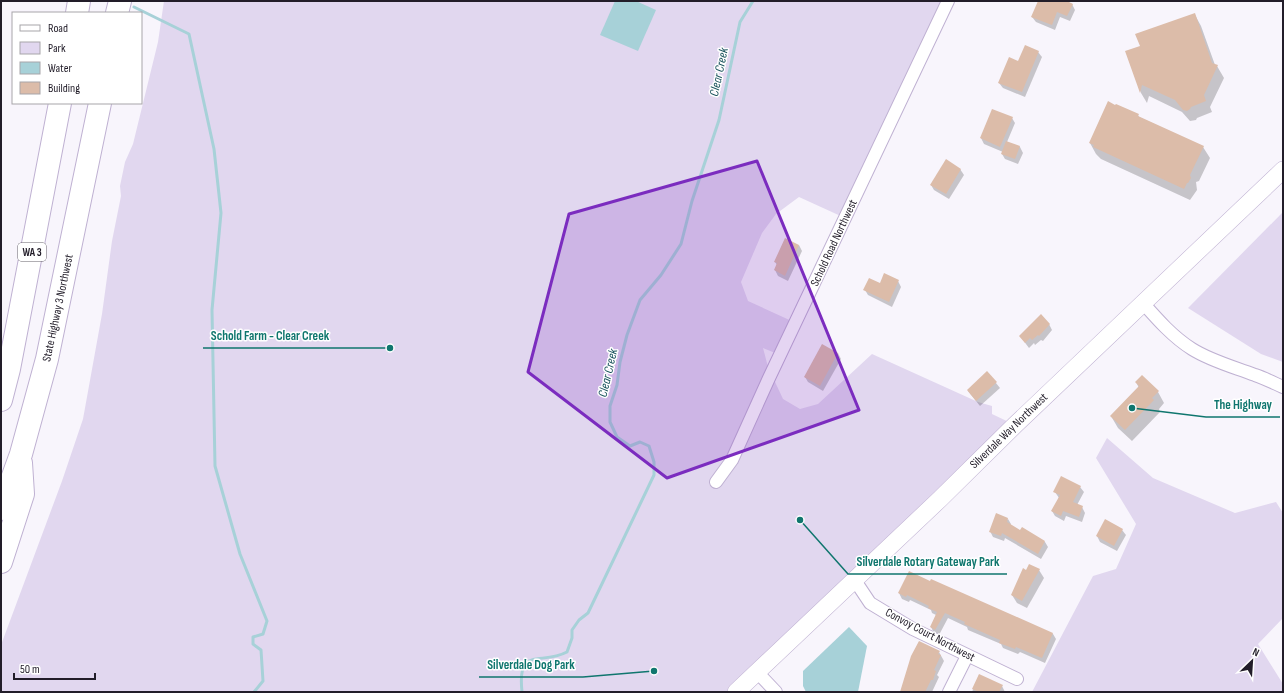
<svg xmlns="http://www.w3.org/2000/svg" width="1284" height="693" viewBox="0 0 1284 693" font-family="'Sofia Sans Condensed',sans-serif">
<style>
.green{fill:#e1d7ef}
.water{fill:#a7d1d8}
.shadow{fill:#0003}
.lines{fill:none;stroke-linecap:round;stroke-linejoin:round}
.stream{stroke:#a7d1d8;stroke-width:3}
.building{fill:#dcbca9}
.street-casing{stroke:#bfb1d2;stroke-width:14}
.secondary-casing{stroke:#bfb1d2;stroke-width:18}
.highway-casing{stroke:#bfb1d2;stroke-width:24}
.street{stroke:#fff;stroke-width:12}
.secondary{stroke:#fff;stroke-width:17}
.highway{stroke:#fff;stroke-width:22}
.marked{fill:#7b2cbf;fill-opacity:0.2;stroke:#7b2cbf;stroke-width:3;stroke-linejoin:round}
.labels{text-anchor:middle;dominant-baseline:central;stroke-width:3;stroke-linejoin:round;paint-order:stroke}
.shield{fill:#fff;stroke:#646169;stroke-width:1}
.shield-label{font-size:11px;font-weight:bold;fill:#221d29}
.street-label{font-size:12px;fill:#221d29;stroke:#fff}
.water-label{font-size:13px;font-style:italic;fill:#19535c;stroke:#fff}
.leader{fill:none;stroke:#0f766e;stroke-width:1.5}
.callout-dot{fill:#0f766e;stroke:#fff;stroke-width:1.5}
.callout-label{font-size:13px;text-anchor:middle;font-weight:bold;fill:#0f766e;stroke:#fff;stroke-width:3;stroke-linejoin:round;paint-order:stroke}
</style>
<rect width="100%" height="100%" fill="#f8f5fc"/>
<g class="green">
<path d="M164,1H948L845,218L799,197L776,214L762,233L741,282L748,301L796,323L780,355L763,348L768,367L783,399L800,409L818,404L872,354L978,402L992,406V414L1015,425L736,692H1V645L62,481L83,419L102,314L112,241L121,196L120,186L125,162L133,144L158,42Z"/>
<path d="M1283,212V362L1261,354L1188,308Z"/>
<path d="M1107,438L1153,478L1235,513L1276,502L1283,513V618L1258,644L1283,684V692H1032L1093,576L1116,569L1136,524L1096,458Z"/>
</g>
<g class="water">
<path d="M615,1H636L656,10L638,51L600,35Z"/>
<path d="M849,627L867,646L858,692H806L803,686V671Z"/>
</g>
<g class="shadow">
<path d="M1039,1H1064L1072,4L1075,10L1070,21L1060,17L1055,30L1036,22L1032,17Z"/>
<path d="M1195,15L1201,26L1215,65L1217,66L1224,78L1210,107L1212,112L1197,118L1196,120L1190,121L1182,112L1149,96L1147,103L1141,93L1126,52L1142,47Z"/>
<path d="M1038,52L1042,57L1025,97L1003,88L999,83L1018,62Z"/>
<path d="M1138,115L1139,117L1203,147L1210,158L1199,181L1196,182L1197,190L1190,200L1101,159L1096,154L1090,143Z"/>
<path d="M1012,118L1015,123L1007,142L1020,147L1023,153L1018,164L1005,159L1002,154L1003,152L984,144L981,138Z"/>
<path d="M960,169L964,175L949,199L934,190L931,185Z"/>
<path d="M799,245L802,251L788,281L778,276L775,270L777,265L775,262Z"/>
<path d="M898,281L901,287L892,307L868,295L865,290L880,284Z"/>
<path d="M1049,324L1052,330L1043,341L1041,340L1035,345L1034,343L1029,348L1020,336Z"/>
<path d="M838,353L841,359L823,391L808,382L805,377Z"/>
<path d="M987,372L1000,388L980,406L968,391Z"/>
<path d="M1136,382L1158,392L1164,403L1159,409L1160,412L1132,441L1118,428L1111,416L1139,388Z"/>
<path d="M1080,487L1084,492L1077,505L1082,507L1085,513L1082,522L1066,516L1064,521L1055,516L1052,511L1059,498L1055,492Z"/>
<path d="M1008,519L1011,524L1010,526L1021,532L1022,529L1045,542L1048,547L1041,559L1005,538L1004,541L993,537L990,531Z"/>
<path d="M1122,530L1126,535L1117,551L1100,542L1097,536Z"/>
<path d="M1039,570L1044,578L1027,608L1017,603L1012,595L1026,571Z"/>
<path d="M931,580L1053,634L1056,639L1045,663L1020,652L1018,654L1003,648L1001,644L968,630L967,627L948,618L939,635L934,633L931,627L936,615L932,613L931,610L910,600L909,602L902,599L899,593L930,583Z"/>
<path d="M939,652L944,661L937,675L939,677L932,692H901Z"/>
<path d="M979,675L1002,686L1005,692H972Z"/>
</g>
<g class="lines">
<g class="stream">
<path d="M134,7L189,34L214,149L221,213L212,310L215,466L240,554L267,621L263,634L253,637V644L261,650L263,681L254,692"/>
<path d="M522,692C517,645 540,666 567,652L572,638V630L579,620L588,613L654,475V462L649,446L640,442L630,446L617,437L610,422V406L617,385L620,362L627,335L640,300L661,275L681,244L692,201L719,120L740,22L753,1"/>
</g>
</g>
<g class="building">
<path d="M1038,1H1067L1073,4L1067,16L1057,12L1052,25L1031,17Z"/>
<path d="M1195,13L1212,63L1218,65L1204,95L1206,101L1191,107L1190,109L1187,111L1183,110L1175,100L1142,85L1140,93L1125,51L1140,46L1135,34Z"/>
<path d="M1025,45L1039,51L1022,92L998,83L1009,57L1018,61Z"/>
<path d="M1108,101L1115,105L1116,104L1139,114L1138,116L1204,146L1190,175L1191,178L1188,183H1187L1184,189L1093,147L1094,145L1089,143Z"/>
<path d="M992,109L1013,117L1000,147L980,138Z"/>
<path d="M1006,141L1020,146L1015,159L1001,154Z"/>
<path d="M946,159L961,169L946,194L930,185Z"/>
<path d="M785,238L799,245L785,276L774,270L777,263L774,262Z"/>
<path d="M884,273L899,280L889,302L863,290L869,278L880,283Z"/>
<path d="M1041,314L1050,324L1039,336L1038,335L1032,340L1030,338L1025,343L1019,336Z"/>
<path d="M822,344L838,353L820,386L804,377Z"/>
<path d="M987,371L997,382L976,401L967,390Z"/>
<path d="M1142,375L1159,391L1152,398L1154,400L1125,430L1110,416L1139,386L1135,382Z"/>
<path d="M1061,476L1081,486L1073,502L1083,506L1079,517L1063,511L1061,516L1051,511L1060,495L1053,492Z"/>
<path d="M996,513L1008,518L1007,522L1020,530L1022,527L1045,541L1038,554L1002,533L1001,536L989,532Z"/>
<path d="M1105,519L1123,529L1114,546L1096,536Z"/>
<path d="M1029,564L1040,569L1022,601L1011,595L1023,568L1026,570Z"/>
<path d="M909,571L930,581L931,579L1053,633L1042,658L1016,647L1015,649L999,643L1000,640L964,624L965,622L945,613L935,630L930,627L937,612L928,608L929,606L907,595L906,597L898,593Z"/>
<path d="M919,641L940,651L938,654L941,655L934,670L936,671L933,680H931L925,692H900L911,656Z"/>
<path d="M979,674L1003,685L999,692H979L972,689Z"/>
</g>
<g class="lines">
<defs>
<g id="street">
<path d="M1143,303C1158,320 1173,337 1192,349C1211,361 1234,367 1255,375C1264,378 1274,383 1283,387"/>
<path d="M716,482L732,460L769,378L948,1"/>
<path d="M854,579L870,603L913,629L1017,679"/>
<path d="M757,672L776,692"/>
<path d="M949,692L967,656"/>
</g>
<path id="secondary" d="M736,692L940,499L1015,425L1283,170"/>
<g id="highway">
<path d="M77,13L79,1"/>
<path d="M117,13L120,1"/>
<path d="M1,400L9,369L60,103"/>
<path d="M1,509L21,454L47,359L100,103"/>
<path d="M1,562L23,494L21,463"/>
</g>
</defs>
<use href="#street" class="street-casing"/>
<use href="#secondary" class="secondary-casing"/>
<use href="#highway" class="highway-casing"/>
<use href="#street" class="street"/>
<use href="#secondary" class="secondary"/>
<use href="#highway" class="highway"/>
</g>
<path class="marked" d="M757,161L859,410L667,478L528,372L569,214Z"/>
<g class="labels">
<rect class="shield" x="18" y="243" width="28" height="18" rx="3"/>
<g class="shield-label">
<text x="32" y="252">WA 3</text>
</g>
<g class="street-label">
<text transform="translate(834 243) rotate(-65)">Schold Road Northwest</text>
<text transform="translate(58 308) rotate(-78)">State Highway 3 Northwest</text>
<text transform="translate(1009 431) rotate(-44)">Silverdale Way Northwest</text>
<text transform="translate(930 635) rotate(28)">Convoy Court Northwest</text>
</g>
<g class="water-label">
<text transform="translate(719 72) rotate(-78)">Clear Creek</text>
<text transform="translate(608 373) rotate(-77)">Clear Creek</text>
</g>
</g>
<path class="leader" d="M390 348L337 348H203M1132 408L1206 417H1280M800 520L848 574H1007M654 671L583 677H479"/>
<g class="callout-dot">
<circle cx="390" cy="348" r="4"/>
<circle cx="1132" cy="408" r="4"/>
<circle cx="800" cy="520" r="4"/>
<circle cx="654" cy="671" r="4"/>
</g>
<g class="callout-label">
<text x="270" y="340">Schold Farm - Clear Creek</text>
<text x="1243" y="409">The Highway</text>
<text x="928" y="566">Silverdale Rotary Gateway Park</text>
<text x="531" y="669">Silverdale Dog Park</text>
</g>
<rect width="1284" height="693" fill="none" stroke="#221d29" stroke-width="4"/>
<rect x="12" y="12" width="130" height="92" fill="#ffffff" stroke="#a7a5a9"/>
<rect x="20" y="25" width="20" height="6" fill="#ffffff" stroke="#a7a5a9"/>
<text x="48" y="32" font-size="12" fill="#221d29">Road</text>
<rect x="20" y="42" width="20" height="12" fill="#e1d7ef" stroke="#a7a5a9"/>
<text x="48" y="52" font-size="12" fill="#221d29">Park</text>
<rect x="20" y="62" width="20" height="12" fill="#a7d1d8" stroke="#a7a5a9"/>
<text x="48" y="72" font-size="12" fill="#221d29">Water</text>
<rect x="20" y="82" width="20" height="12" fill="#dcbca9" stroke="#a7a5a9"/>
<text x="48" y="92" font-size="12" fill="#221d29">Building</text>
<g transform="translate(1252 661) rotate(25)" stroke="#ffffff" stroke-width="3" paint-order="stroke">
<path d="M0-3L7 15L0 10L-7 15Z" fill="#221d29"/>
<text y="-6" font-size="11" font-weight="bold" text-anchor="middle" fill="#221d29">N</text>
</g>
<path d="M14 673v6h81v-6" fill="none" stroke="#221d29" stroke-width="2"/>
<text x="20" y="673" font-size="12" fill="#221d29" stroke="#ffffff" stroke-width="3" paint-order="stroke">50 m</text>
</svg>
